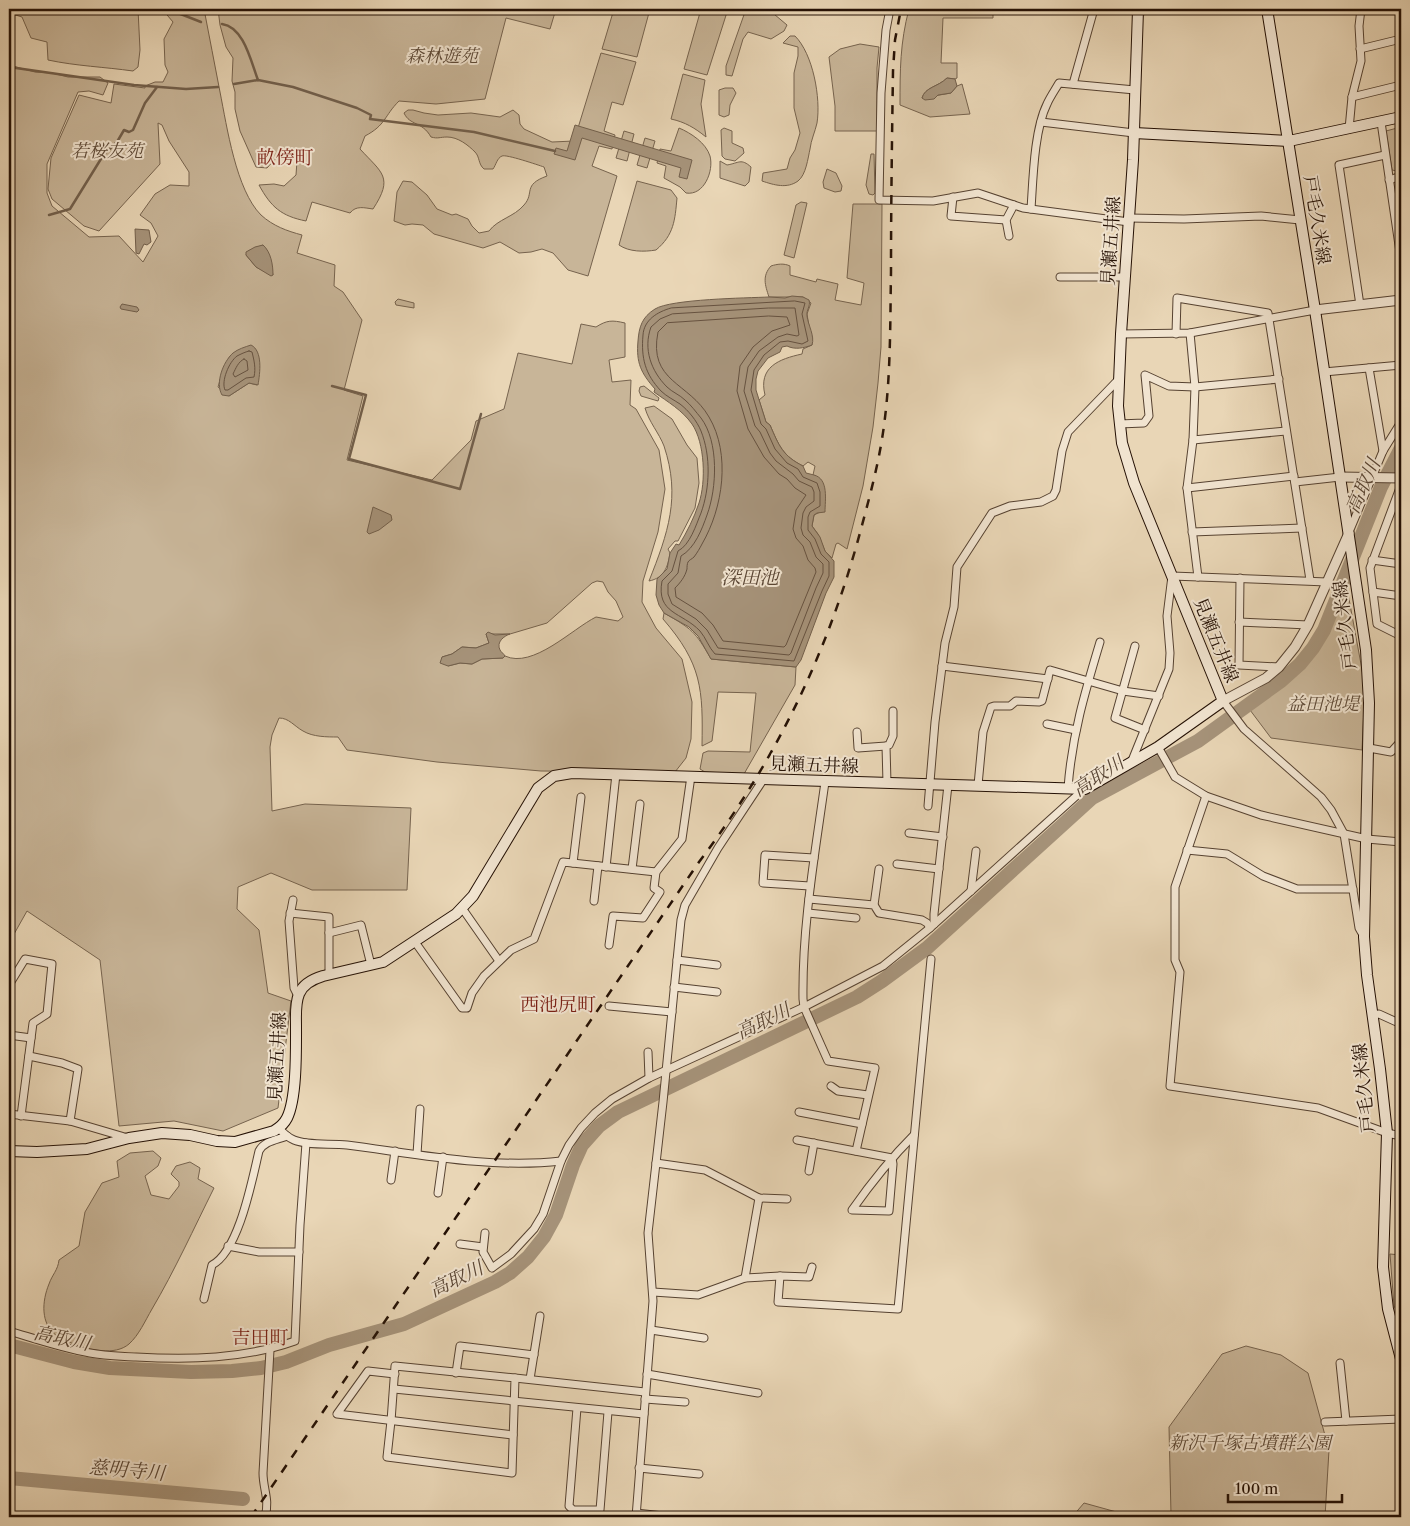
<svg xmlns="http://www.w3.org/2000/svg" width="1410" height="1526" viewBox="0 0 1410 1526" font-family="'Libre Caslon Text','Noto Serif JP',serif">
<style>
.green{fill:#c8b598;stroke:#76634e;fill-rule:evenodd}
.water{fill:#a6937a;stroke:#725f4b}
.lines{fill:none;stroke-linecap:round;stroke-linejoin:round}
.shore{stroke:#665240;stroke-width:1}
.stream{stroke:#725f4b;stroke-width:2.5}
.river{stroke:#a6937a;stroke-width:14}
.minor-casing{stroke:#564231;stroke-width:9}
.tertiary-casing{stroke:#564231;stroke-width:11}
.secondary-casing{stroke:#251105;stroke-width:12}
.minor{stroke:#f1e4d0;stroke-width:7}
.tertiary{stroke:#f1e4d0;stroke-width:9}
.secondary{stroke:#f1e4d0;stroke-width:10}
.rail{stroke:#251105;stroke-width:2.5;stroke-dasharray:9 9;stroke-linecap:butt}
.labels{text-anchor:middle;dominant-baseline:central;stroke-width:4;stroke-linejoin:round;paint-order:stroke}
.park-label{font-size:18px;font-style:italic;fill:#5e4a38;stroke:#f1e4d0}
.street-label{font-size:18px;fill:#251105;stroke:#f1e4d0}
.neighbourhood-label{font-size:19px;fill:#7a1f14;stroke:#f1e4d0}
.water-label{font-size:19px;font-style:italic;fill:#594534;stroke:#f1e4d0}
</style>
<rect width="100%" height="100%" fill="#e9d6b6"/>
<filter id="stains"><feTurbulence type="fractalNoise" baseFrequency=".004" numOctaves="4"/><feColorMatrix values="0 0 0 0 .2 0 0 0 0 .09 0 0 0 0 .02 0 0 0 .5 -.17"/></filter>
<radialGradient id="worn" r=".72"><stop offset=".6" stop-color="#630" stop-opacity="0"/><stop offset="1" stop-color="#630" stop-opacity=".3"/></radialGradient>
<g class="green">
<path d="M9,9H138L140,50L138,67L133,71C105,67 76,66 48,60L47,42L31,38L22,17L9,13Z"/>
<path d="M162,9H204C209,37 215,64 220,92C227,127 236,190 261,215C273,226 287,231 302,235L297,253L335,265L334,286L343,292L362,320L344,390L363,396L347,460L432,480L471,440L476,421L504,409L518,353L572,364L581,324L596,327C607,320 612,320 625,323V357L609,360L612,382L631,380L630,405L636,409L659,450L665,489L658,532L643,581L642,602L656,628L682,659L692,702L691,739L686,758L675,772L541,771L437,762L347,750L338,737C327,737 313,737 303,731C294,726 289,718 279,718L272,735L270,747L272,811L305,804L411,808L407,890H312L271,873L238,887L237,909L259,930L268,993L291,1001L278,1108L223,1131L174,1121L119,1126L100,960L27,911L9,943V65L35,72L52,73L68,77H100L108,83L103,95L89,91L78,92L47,164V193L52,206L89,237L119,236L143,262L158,236L151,223L140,215L155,194L170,185L189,186V172L169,141L162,125L158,123L160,164L99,231L84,226L52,199L48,189L51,158L79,95L111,103L114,84L145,88V86L155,82H163L168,72L165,65L164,39L173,22ZM263,245L268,253L273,275L256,267L246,255L248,251ZM230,356L257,385L249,383L229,396L218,387L222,373ZM597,581L603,582L608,592L616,601L623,617L618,621L596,617C572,629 533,669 505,656L503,658L482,659L472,664L460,663L448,666L442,657L452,654L462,647L476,648L489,643L486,634H510L547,623L592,583Z"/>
<path d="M218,9H556L550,29L506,18L485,99L436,104L399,101C384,116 386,125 365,136L360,149C382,173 394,177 373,209C365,208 356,205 350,213L312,202L306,221C281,216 271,207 259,185L274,184L284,186L296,175L297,161C281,152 279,155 267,168L256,167L240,131L235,109V92L232,81L233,58L226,47L220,25Z"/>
<path d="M614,9H650L637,57L602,49Z"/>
<path d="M701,9H728L707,75L684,69Z"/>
<path d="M746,9H768L787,25L784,31L771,39L748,32L743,39L732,76L726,75V66Z"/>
<path d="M909,9H993V18H943L941,63H957V78L955,79L947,78C938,87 925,87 922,98L951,93L957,86L962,84L970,114L930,117L900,105C900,70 900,43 909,9Z"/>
<path d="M790,36H795C813,54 821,98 817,123C815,132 811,140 810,149C808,158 806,175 798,181C787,189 774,185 762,181L763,173L787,169L790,158L795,150L800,133L794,108V73L798,56V47L783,43Z"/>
<path d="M860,44L879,47L877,68V131H835V106L829,57L840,49Z"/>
<path d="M601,53L636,62L623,105L612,102L604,131L615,135L612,149L599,146L592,166L617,176L588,276L568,270L553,253L542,249L531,252L519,253L500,242L483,248L434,234L423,225L412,224L405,225L394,221L397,192L403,181L412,182L427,195L437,209L452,215L456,214L468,219L472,226L479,233L489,231C498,219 514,217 524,205C535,193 522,185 547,176L544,167C538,165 506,154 502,156C497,158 496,165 493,169H484C478,164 480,157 475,152C468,145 458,137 447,137C440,137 438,139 431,137C422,121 410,126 404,113L408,110H413L424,113L438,115L471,113L500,117L513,110L519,115L520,124L524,129L552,142L574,141Z"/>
<path d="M683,74L705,80L701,104L706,137C695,128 685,122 671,119Z"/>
<path d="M725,88H733L736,93L730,105L729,115L724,117L719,115V90Z"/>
<path d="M1401,127V172L1392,170L1386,131Z"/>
<path d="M679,128C691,133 706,143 710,156C714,171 704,196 686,193L680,187L664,178L666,166L657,163L660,149L671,151Z"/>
<path d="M724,128L732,131V143L743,148L744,153L735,161L725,159L722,156L721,130Z"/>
<path d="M624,131L634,134L627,161L616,158Z"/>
<path d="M645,138L655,141L647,168L637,165Z"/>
<path d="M871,154H874L875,193L873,195L869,194L866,185Z"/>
<path d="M720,161L727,165C739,163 741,158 751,167L749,182L745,186L720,178Z"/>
<path d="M827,169L836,173L842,186L841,191L835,192L824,188L823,182Z"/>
<path d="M637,181L671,190L677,198C675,220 674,235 656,250C644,252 629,252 619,245Z"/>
<path d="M801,202L807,203L794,258L784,255L796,205Z"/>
<path d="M853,204H882L881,347L878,383L873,427L863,486L847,549L838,543L836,544L832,558L825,551L818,534L812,526L814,515L820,512C824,497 829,484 813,475L815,466L808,462L803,466C783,456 779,446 770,425L766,422L759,400L765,395C758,367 779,359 802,354L803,349L812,345L807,314L811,303L803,297H769C765,285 762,276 771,266C777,264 784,263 790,266V275L816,282L817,279L838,284L835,300L861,305L864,283L847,278Z"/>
<path d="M398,299L414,303V308L396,305L395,302Z"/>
<path d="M644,386L659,398L658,401L641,396L639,391L640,387Z"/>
<path d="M654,406L672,419L687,445L697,458L699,483L695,508L678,541H675L668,549L670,553C668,567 664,578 649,581C668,533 681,497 664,446C659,433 649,422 645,408Z"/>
<path d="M1347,588L1365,686L1362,750L1271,738L1250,710C1267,696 1288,682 1304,666C1324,644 1337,616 1347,588Z"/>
<path d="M664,613C692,629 695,631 711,659L796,667L795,685L744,774L705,772L700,769L703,753L708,751L750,752L756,693L718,692L712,741L702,746C703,689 702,664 663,619Z"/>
<path d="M153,1151L161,1158L158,1166L145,1176L151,1195L169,1199L179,1186V1182L171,1174L176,1166L190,1162L200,1168L198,1179L214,1188C194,1228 175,1270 152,1309C145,1321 139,1335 129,1344C115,1356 89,1350 74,1344C69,1342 61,1339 57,1336C40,1324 42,1301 49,1284C52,1275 58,1270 59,1260L79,1246L85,1212L102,1183L119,1177L117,1161L130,1153Z"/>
<path d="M1390,1254L1401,1255V1319L1394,1306Z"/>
<path d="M1246,1346L1281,1355L1308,1373L1329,1450L1325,1517H1172L1171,1514L1169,1427L1222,1354Z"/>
<path d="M1084,1503L1131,1516L1132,1517H1072Z"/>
</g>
<g class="water">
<path d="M947,78L955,79L957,86L951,93L938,95L934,99L925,100L922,98C925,87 938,87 947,78Z"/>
<path d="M575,125L692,160L687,179L679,177L681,168L582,138L575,160L554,154L556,148L567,151Z"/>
<path d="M135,229L149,230L151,242L147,245L144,244L139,254L136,253Z"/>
<path d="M263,245C271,252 273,265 273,275L271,276L256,267L246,255V252L255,247Z"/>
<path d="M792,296L803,297L809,300C811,306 806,310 807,316C808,325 815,336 812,345C804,348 795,350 787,346L782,347L780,352L768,358L758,371L756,379V390L766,422L770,425C779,446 783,456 803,466L806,473C809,474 811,474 814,475C829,479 825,500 825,512L817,513L814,515L812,526L820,537L825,551L834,561V577L826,593L801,660L796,667L711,659L698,636L689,627L664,613L659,605L656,595L657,579L667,569L670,553L676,544L679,545C687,532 694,518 699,503C706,482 705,443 692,424C682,410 668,402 654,392L655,389C641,373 636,363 638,341C639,327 642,317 655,309C671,299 746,298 769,297L785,298Z"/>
<path d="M122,304L137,307L139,310L137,312L121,309L120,307Z"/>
<path d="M251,345C263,351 260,373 258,385L249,383L229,396L222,395C215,383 223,362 233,353C238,349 245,347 251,345Z"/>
<path d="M373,507L391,515L392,520L379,530L369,534L367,532Z"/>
<path d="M488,632L495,635L510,634C504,636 496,642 500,650C501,652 504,654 505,656L503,658L482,659L472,664L460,663L448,666L440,663L442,657L452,654L462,647L476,648L489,643L486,634Z"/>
</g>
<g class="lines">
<g class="shore">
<path d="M795,301L805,303L802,314L808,341L802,344L788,341L780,342L764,355L754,370L751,390L761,424L766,429L775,449L787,463L798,469L803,477L817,483L820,492V506L810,512L808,517V530L815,539L821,554L829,562V576L822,591L794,661L715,654C709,648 706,638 700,631C682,612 656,614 662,581L672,571L678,551C690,545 696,525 701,513C710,488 711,456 701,431C697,421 688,410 680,404C674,400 666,396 661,391C645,374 641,358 643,335C644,320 657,312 671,308Z"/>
<path d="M769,308H795L799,335L797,336L787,334L778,337L759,351L748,367L744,391L755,426L760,432L770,453L776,461L793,474L799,481L812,487L814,492V501L806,507L803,513L801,528L803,535L810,542L816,557L823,564V573L816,588L791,653L789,655L718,648L707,630L696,619L672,604L668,594V584L678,573L681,556C695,548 702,529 707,515C717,488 719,442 701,418C696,412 691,405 685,400C680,395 672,392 667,387C651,371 643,349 651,327L660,319L672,314Z"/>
<path d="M769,316L787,317L790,325L772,331L753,347L740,366L737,391L748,429L764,457L779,474L787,479L795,488L806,495L796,510L793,529L796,538L803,546L808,560L815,568L816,572L786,645L784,647L723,641L713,625L702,613L676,597L675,588C680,583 685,577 687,569C687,567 687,564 688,562C689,560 692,559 694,557C697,553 700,548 702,544C723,508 731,454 709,417C689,382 648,382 658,332L667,323Z"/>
<path d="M249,351L252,352C254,360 256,368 254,377L246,378L228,390H225C221,381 229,362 237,356C241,354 245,352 249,351Z"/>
<path d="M244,359L247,361L248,370L235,377L233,374C236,368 238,362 244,359Z"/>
</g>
<g class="stream">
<path d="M175,9L178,13L201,22"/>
<path d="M222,24C244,27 251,62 258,80"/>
<path d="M9,67L134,85L186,89L218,87"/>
<path d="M234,84L258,80L293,87L357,108L371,115L370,119L474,132L555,151"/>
<path d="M49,215L70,209L104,154L117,142L124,130L129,132L133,130L145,103L157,87"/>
<path d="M332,386L366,395L349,459L460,489L481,414"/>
</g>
<g class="river">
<path d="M9,1345L74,1362L110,1368L191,1372L232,1371L261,1368L286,1362L329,1345L404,1324L495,1282L510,1273L528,1257L544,1237L556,1215L573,1165L582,1145L599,1126L618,1112L857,997L882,981L927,948L1092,798L1198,741L1281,681L1300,664L1313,648L1324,630L1381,487L1401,448"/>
<path d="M9,1478L243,1499"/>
</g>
<defs>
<g id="minor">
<path d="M890,9L886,30L881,93L879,200L933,201L978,193L1023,208L1129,222"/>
<path d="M1360,49L1401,39"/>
<path d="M1073,84L1094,9"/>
<path d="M1352,97L1401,85"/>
<path d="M1041,122L1134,133"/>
<path d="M1381,122L1401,259"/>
<path d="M1349,129L1352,97L1361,61L1359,26L1361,9"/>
<path d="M1389,180L1401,176"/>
<path d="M953,197L951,216L1006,220"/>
<path d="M1031,209C1033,180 1034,130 1047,104C1050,97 1055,90 1059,83L1135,90"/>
<path d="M1129,218L1184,219L1261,216L1300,220"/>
<path d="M1009,236L1006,220L1014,205"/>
<path d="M1060,277H1125"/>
<path d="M1360,305L1339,165L1385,155"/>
<path d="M1190,333L1195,387L1193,440L1187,488L1198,577"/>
<path d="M1121,334L1190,333L1315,310"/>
<path d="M1176,334L1177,298L1268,313L1310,580"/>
<path d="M1369,368L1383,451"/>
<path d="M1324,372L1401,365"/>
<path d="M1119,424L1144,423L1149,416L1145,375L1169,386L1195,387L1279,379"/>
<path d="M1193,440L1286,431"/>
<path d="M1295,482L1340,477"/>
<path d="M1401,485L1370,568L1377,624L1401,636"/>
<path d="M1187,488L1294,476"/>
<path d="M1192,532L1302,528"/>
<path d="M1349,532L1383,451L1401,422"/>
<path d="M1372,560L1401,564"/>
<path d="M1240,578L1239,665L1279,667"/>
<path d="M1373,592L1401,596"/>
<path d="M1239,622L1308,625"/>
<path d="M1135,646L1115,718L1145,730"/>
<path d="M942,666L1048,679"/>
<path d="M1223,701L1244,729L1321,797L1331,810L1344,834L1359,928L1363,935"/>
<path d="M1047,724L1076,730"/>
<path d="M857,732L858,748L886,746"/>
<path d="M1158,747L1175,777L1206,796L1261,815L1367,839L1401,842"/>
<path d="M1369,748L1391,752L1401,741"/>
<path d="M1131,763L1169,669L1170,653L1167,616L1172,576L1327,582"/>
<path d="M825,782C815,854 802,926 803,999L804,1007L828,1061L875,1068L856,1151"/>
<path d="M887,783L886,746L889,745L893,736V711"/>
<path d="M978,785L983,732L991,707L994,706H1010L1016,701L1039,702L1042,701L1050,670L1123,691L1159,696"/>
<path d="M1068,788C1072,735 1085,692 1100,642"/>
<path d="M1206,796L1175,887V960L1180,972L1170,1086L1318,1108L1387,1133L1401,1136"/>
<path d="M928,806L935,722L945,643L954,607L957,567L992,513L1010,506L1041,502L1053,496L1056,490L1062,451L1068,432L1118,380"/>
<path d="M909,833L943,837"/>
<path d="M1187,850L1227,854L1263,876L1297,889H1353"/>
<path d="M573,863L581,797"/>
<path d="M897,864L939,869"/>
<path d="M606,867L616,774"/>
<path d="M632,869L640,804"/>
<path d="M810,886L763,883L765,855L814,858"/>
<path d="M971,891L976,851"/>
<path d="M809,899L874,905L879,913L922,920L927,923L930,928"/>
<path d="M293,900L289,921L294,988L298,996"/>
<path d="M594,901L598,866"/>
<path d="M874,905L879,869"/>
<path d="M462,908L499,961"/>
<path d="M290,913L329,917V974"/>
<path d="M808,913L856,918"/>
<path d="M934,924V914L948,785"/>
<path d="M329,933L361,925L371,965"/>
<path d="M415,942L462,1008H467L472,993L484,976L511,950L534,939L563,862L656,872"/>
<path d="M609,945L613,916L643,918L660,892L654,888L656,872L682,839L691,776"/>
<path d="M677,960L717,965"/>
<path d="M9,985L25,959L52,964L47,1014L33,1023L21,1116"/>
<path d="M674,987L717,992"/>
<path d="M609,1006L672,1012"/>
<path d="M1372,1015L1379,1014L1401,1024"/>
<path d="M9,1035L31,1038"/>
<path d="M648,1052L649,1078"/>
<path d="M29,1056L62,1063L78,1069L70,1121"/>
<path d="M831,1086L838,1091L868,1095"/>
<path d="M799,1112L862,1124"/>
<path d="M9,1114L70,1121L128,1138"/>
<path d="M279,1128C283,1133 287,1137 294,1140C308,1146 331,1143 347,1145C417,1154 491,1169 561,1161"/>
<path d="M797,1140L892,1158L893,1164L889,1211L852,1210C871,1183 891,1158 914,1135"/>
<path d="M417,1154L420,1109"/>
<path d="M656,1163L705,1170L759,1198L787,1199"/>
<path d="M809,1171L814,1143"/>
<path d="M391,1180L395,1151"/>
<path d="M438,1193L443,1157"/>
<path d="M485,1233L483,1252L492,1268L511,1254L534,1229L543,1214L561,1161L569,1145L581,1128L595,1113L612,1099L649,1078L804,1007L883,966L930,928L1084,789"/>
<path d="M460,1244L483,1247"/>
<path d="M228,1246L259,1252H299"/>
<path d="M780,1276L778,1302L898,1309L931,959"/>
<path d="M745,1278L759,1198"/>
<path d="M653,1292L698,1295L745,1278L780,1276L809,1277L812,1267"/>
<path d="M204,1299L212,1265C239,1251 252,1180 259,1151C264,1141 277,1140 287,1136"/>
<path d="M651,1330L704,1338"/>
<path d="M9,1331C36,1339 62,1348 90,1353C105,1356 120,1356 136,1357C189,1360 244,1359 295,1341L300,1225L306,1143"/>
<path d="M1340,1363L1346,1421"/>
<path d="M395,1366L515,1378L512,1473L387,1457L391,1421Z"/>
<path d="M456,1373L460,1346L534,1355"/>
<path d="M395,1374L368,1371L337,1414L513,1435"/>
<path d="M647,1374L758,1393"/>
<path d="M515,1378L645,1392"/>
<path d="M530,1379L540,1316"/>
<path d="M394,1389L644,1414"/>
<path d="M645,1399L685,1402"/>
<path d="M577,1408L569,1506L573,1510H600L608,1412"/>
<path d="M1325,1422L1401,1419"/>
<path d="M639,1468L699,1474"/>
<path d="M636,1513L672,1517"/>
<path d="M265,1517C270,1500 263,1489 263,1473L270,1350"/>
<path d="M636,1517L653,1301L648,1233L663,1102L681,920L685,905L718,848L763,780"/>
</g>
<g id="tertiary">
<path d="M1315,310L1401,300"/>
<path d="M1340,477L1401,478"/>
<path d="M1223,701L1266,678L1279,667L1295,647L1308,625L1349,533"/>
</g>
<g id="secondary">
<path d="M1267,9L1315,310L1366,650L1369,703L1364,937L1367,975L1380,1069L1387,1133L1383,1267L1388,1309L1401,1359"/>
<path d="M1134,133L1289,141L1401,117"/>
<path d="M9,1151L37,1152L87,1149L129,1138L162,1133L190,1135L217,1141L235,1142L274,1131C279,1128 284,1124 287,1118C297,1098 296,1048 296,1025C296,1015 295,1004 299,994C303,984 313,979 323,976L383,962L456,914L473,896L538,788L554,776L572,773L1085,789L1158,747L1223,701L1134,483L1122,443L1118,406L1121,334L1133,160L1138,10L1144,9"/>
</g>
</defs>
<use href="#minor" class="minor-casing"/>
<use href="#tertiary" class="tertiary-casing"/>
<use href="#secondary" class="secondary-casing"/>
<use href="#minor" class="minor"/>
<use href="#tertiary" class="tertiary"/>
<use href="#secondary" class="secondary"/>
<path class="rail" d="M251,1517L699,862C776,760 828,653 861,529C869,499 877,470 882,439C891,384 890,328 891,272C891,205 892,138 893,71L895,40L901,9"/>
</g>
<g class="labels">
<g class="park-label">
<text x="442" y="56">森林遊苑</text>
<text x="107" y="151">若桜友苑</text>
<text x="1323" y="704">益田池堤</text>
<text x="1250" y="1443">新沢千塚古墳群公園</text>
</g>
<g class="street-label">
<text transform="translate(1317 220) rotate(81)">戸毛久米線</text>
<text transform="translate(1111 241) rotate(-86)">見瀬五井線</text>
<text transform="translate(1345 625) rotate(-97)">戸毛久米線</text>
<text transform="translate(1216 640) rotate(68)">見瀬五井線</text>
<text transform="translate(814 765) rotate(2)">見瀬五井線</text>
<text transform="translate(277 1057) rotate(-87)">見瀬五井線</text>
<text transform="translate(1364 1088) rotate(-96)">戸毛久米線</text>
</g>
<g class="neighbourhood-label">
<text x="285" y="157">畝傍町</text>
<text x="558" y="1004">西池尻町</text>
<text x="260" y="1337">吉田町</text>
</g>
<g class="water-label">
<text transform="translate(1363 486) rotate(-66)">高取川</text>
<text x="750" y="577">深田池</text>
<text transform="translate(1098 776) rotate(-33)">高取川</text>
<text transform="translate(763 1021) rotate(-26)">高取川</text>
<text transform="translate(456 1279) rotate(-26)">高取川</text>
<text transform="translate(62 1338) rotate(12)">高取川</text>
<text transform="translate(127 1470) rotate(5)">慈明寺川</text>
</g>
</g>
<rect width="1410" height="1526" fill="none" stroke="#e9d6b6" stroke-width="30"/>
<rect x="10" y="10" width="1390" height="1506" fill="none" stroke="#251105" stroke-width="2.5"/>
<rect x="15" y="15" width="1380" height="1496" fill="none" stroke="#251105"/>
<path d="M1228 1494v8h114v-8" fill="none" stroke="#251105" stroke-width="2.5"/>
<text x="1235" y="1494" font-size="15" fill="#251105" stroke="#f1e4d0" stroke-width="4" paint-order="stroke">100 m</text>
<rect width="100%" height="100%" filter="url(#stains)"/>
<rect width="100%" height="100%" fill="url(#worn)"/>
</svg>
